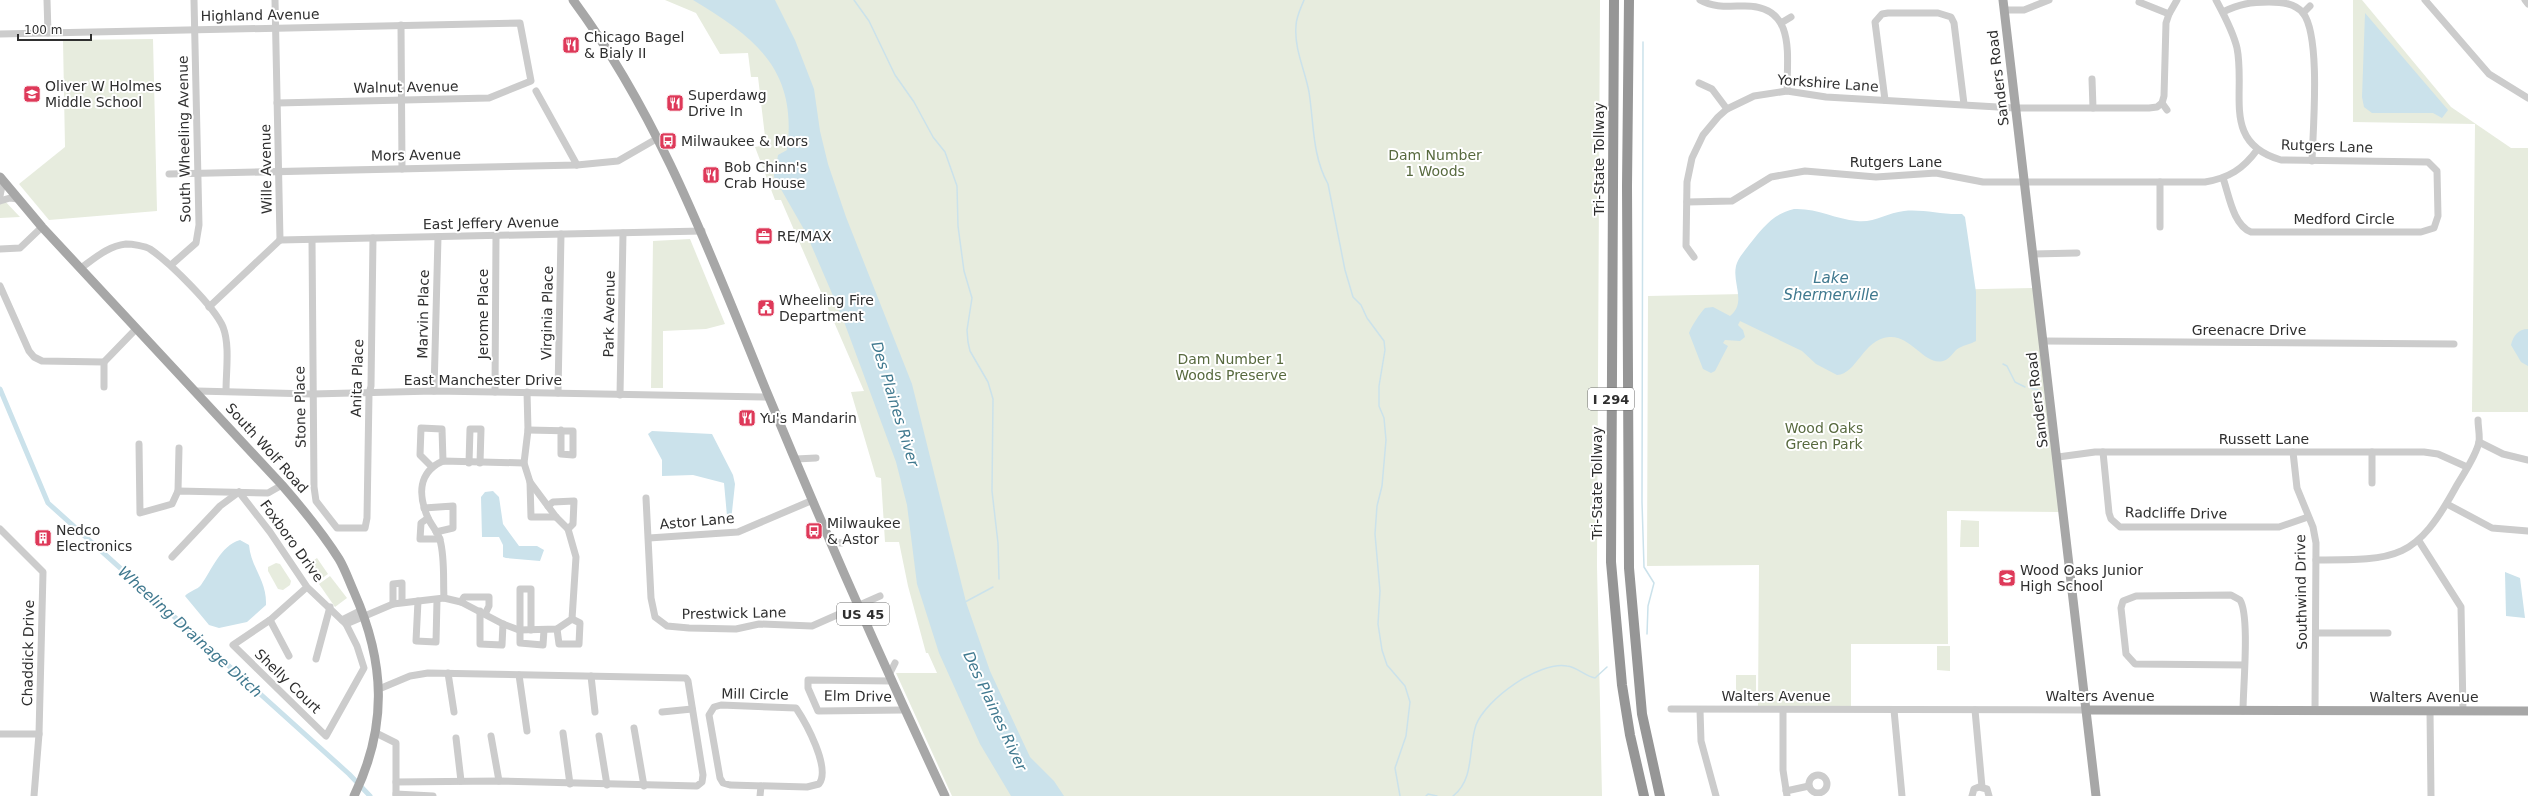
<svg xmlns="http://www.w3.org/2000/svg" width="2528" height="796" viewBox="0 0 2528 796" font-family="'DejaVu Sans',sans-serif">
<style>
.green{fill:#e7ecde}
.water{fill:#cbe2eb}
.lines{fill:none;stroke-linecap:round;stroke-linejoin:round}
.stream{stroke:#cbe2eb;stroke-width:1.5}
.canal{stroke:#cbe2eb;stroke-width:5}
.minor{stroke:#ccc;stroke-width:7}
.major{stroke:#a7a7a7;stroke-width:9}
.highway{stroke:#969696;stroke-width:10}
.labels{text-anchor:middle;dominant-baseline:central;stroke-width:4;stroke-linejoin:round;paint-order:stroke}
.shield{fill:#fff;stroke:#6d6d6d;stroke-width:1}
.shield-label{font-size:13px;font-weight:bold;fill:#2f2f2f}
.street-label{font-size:14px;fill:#2f2f2f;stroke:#fff}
.poi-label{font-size:14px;fill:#2f2f2f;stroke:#fff;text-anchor:start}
.park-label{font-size:14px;fill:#57693e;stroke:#fff}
.water-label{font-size:15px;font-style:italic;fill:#40798f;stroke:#fff}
</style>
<rect width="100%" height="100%" fill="#fff"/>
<g class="green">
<path d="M665,0H1600L1597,566L1602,796H952L896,673H937L928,653H926L908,586L899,542H885L881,478L876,477L851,392L864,391L781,200H775L755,147L766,145L758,77H751L748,53L720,54L696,13Z"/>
<path d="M2353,0H2362L2451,107L2511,148H2528V412H2472L2475,124L2353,122Z"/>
<path d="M153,39L157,211L49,220L19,184L65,147L63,40Z"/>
<path d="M0,196L2,198L20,217L0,218Z"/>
<path d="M690,239L725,324L706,329L663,331V388H651L653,241Z"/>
<path d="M2033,288L2059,512L1947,511L1948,644H1851V707H1758L1759,565L1647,566L1648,296Z"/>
<path d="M1961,520L1979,521V547H1960Z"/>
<path d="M317,558L328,574L318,581L307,565Z"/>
<path d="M276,563L280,564L291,581L290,585L283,590L278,589L268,571V567Z"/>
<path d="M330,576L347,598L335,607L319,584Z"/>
<path d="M1937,646H1950V671L1937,670Z"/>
<rect x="1736" y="675" width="20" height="25"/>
</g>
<g class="water">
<path d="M693,0H775L795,40L814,89L820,131L828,164L846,217L912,384L966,602L990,671L1030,757L1054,781L1064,796H1011L980,744L939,653L917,584L907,505L896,462L843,319L806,233L774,177V171L783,172L786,168L777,161L778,155L787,150C798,70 755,37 693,0Z"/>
<path d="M2365,13L2448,110L2442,118L2433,113H2372L2364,107L2362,97Z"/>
<path d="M1794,209C1817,208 1835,219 1857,221C1874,223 1887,213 1904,211C1923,209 1942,215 1962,214L1965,217L1976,292V341C1971,344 1964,345 1959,348C1953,351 1951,359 1943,361C1925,366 1911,335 1889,337C1863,339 1857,374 1837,375L1816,364L1802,351L1740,321L1738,325L1743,330L1745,337L1740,341L1725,340L1723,343L1728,346L1715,371L1711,373L1703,369L1689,333C1691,327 1700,313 1705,308L1713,307L1730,316C1747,302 1732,284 1736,266C1738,258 1744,252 1749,245C1762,229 1772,214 1794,209Z"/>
<path d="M2528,329V366L2521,362L2511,345C2513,336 2518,329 2528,329Z"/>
<path d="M652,431L712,434L733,475L735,484L731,521L727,516L724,483L693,475L662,476V460L648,434Z"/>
<path d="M493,491L499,497L503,524L519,546H537L544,550L540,561L506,558L503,557V545L499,537H482L481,497L485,492Z"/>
<path d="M240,540L249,545C251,568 267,580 266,605L247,622L219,628L209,625L185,596C189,591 197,590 201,585C212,570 220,546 240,540Z"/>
<path d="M2505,572L2520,578L2525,618L2506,616Z"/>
</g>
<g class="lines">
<g class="stream">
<path d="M854,0L869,21L895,75L914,102L933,137L945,152L957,186L958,226L964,271L972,298L967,330L968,342L970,351L988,382L993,399L992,491L998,543L999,579"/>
<path d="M1304,0C1301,8 1296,17 1296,26C1294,49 1305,70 1309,92C1314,124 1312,155 1328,184L1345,270L1353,297L1361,305L1367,318L1384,341L1385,350L1379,386V406L1384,418L1386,440L1382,486L1377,506L1375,534L1380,591L1378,624L1382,650L1387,665L1405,686L1410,702L1406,736L1395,768L1400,796"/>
<path d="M1643,42L1642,502L1644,567L1654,583L1648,606L1647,634"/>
<path d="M2003,364L2007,366L2015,382L2025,387"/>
<path d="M2030,388L2039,390"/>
<path d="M965,602L993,587"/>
<path d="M1426,796L1428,794L1437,796"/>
<path d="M1453,796C1475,779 1468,748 1476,725C1486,699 1539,661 1567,666C1577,667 1585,676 1595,678L1607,667"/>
</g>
<path class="canal" d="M0,389L48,503L349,774L370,796"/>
<g class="minor">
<path d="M47,0L48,33"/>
<path d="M275,0L280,240"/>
<path d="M1700,0C1714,8 1729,6 1745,6C1796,6 1787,54 1787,91"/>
<path d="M2216,0C2224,15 2233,31 2237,48C2246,93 2221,143 2281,160L2428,162L2437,171L2438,216L2434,228L2421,232H2251C2233,225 2229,195 2223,178"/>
<path d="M2425,0L2489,74L2528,98"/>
<path d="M2525,0L2528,4"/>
<path d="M2139,2L2169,14"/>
<path d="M2004,10H2024L2049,0"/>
<path d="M2223,12C2239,4 2251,2 2269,2C2281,2 2295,3 2303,13C2321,36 2313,129 2312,161"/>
<path d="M2303,13L2310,6"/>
<path d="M1781,23L1791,17"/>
<path d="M401,25L402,169"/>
<path d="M0,34L520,23L531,81L489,98L277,103"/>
<path d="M2092,79L2093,108"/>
<path d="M1699,83L1712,89L1727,109"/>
<path d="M536,91L577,165"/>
<path d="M1885,100L1875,22L1882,14L1888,13H1938L1951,17L1954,23L1964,104"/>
<path d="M2167,110L2162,103L2164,96L2166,23L2169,14L2177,0"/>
<path d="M169,174L577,165L618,161L658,138"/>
<path d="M2160,182V227"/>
<path d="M0,196L3,181"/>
<path d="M0,201L10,198L18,199"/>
<path d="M1687,202L1732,201L1771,177L1805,171L1876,177L1936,173L1983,182H2205C2229,178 2243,169 2257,150"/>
<path d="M280,240L702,231"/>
<path d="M312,240L314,487L316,501L337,528H365L367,518L369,394L371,386L373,238"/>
<path d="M0,249L20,248L42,227"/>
<path d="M2033,254L2077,253"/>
<path d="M1694,257L1686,246L1687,182L1692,158L1703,135L1718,117L1727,109L1754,96L1787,91L1826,97L2015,108H2149L2157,107L2162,103"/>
<path d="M171,265L196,243L199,225L194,0"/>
<path d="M81,268C95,258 108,246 126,244C132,244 145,246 150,249C169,262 214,306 223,327C230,345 226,371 226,391"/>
<path d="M0,286L29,351L34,357L42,361L104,362L136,329"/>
<path d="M209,307L280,240"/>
<path d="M2044,341L2454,344"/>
<path d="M104,362V387"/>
<path d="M197,391L312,394L434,391L769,397"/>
<path d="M434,391L438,237"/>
<path d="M495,392L496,236"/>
<path d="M558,393L561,234"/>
<path d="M620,395L623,233"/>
<path d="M528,430L573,431V455L561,454V430"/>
<path d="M2479,442L2503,454L2528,460"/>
<path d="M139,444L140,513L172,504L178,491L268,493L282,485"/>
<path d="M2103,452L2109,513L2111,519L2120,527H2279L2308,517"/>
<path d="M2293,452L2297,488L2313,527L2316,543L2315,711"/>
<path d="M2372,452V483"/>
<path d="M2058,457L2095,452H2424L2438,454L2467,467"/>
<path d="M796,459L816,458"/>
<path d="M469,463L470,429H481L480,463"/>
<path d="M431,466L420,455L421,428L442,429L443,461"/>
<path d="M530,482L531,517H556"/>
<path d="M178,491L179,448"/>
<path d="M239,492L270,532L307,587L346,624L357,646L364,668L326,736L233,645L270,620L307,587"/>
<path d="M646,498L651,598L655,617L667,626L689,628L736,629L759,624L812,626L880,596"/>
<path d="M2447,504L2492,528L2528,531"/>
<path d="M548,506L553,502L574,501L573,524L568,529"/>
<path d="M424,508L453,506V528L436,532"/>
<path d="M428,518L421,523L420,539H440"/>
<path d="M0,529L43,572L39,734L34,796"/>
<path d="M649,538L738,532L813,500"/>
<path d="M831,541L841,543"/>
<path d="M2419,541L2461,607L2463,711"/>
<path d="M172,557L220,506L239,492"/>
<path d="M2316,560C2398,560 2416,560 2457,485C2464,473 2476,456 2479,442C2480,435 2478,427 2478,420"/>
<path d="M444,598C443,579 445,558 440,540C438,532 431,525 428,518C418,495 418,472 443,461L524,463"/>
<path d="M418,601L416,641L436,642L437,600"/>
<path d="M461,602L464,597H489V606L485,614"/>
<path d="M393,604V584L402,583V602"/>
<path d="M480,611V644L502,645L503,624"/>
<path d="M270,620L289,656"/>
<path d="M342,620L362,610"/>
<path d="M346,624L393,604L444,598L461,602L503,624L519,630L557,629L572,619L576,557L568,529L556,517L530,482L524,463L528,430L527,392"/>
<path d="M557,629L559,644H579L580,623L572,619"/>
<path d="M531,630V589H520V643L543,645L544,630"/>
<path d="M2316,633H2388"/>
<path d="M316,659L330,607"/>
<path d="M448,673L454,712"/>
<path d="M519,675L527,731"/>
<path d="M889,675L895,663"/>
<path d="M591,676L595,712"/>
<path d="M892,681L808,680V688L818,711L904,710"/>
<path d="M379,689L410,676L428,673L686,678L688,681L703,775L702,782L697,786L499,781L396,782"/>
<path d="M721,705L796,708C806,723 831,768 819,784L807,787L730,785L723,783L720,778L709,715L714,707Z"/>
<path d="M1671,709L2088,710"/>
<path d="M1700,710L1701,741L1716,796"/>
<path d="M1783,710V770L1787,796"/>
<path d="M1894,710L1902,796"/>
<path d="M1975,710L1982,787"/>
<path d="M2243,711C2243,688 2250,616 2240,600L2231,595L2136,596L2123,601L2121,608L2126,654L2135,664L2244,665"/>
<path d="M2430,711L2431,796"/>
<path d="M662,712L692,709"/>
<path d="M634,728L644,786"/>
<path d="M376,733L396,743V796"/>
<path d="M563,733L570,784"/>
<path d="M0,734H39"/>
<path d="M491,736L499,781"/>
<path d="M599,736L607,785"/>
<path d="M456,738L461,781"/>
<circle cx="1818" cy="784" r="9"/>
<path d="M1786,791L1809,786"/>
<path d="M396,794L433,796"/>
<path d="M760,796L761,786"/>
<path d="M1972,796L1974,789L1979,787L1987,789L1989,796"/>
</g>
<g class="major">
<path d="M573,0C662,120 712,259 768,395C824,530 883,664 945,796"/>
<path d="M2003,0L2096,796"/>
<path d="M0,177L42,227L282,485C302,508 322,532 339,559C345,569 349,581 354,592C385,662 388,726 354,796"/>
<path d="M2088,710L2528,711"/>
</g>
<g class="highway">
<path d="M1614,0L1611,562L1622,685L1630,735L1644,796"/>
<path d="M1629,0L1627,186L1629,568L1642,714L1660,796"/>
</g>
</g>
<defs>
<symbol id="restaurant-square" viewBox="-11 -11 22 22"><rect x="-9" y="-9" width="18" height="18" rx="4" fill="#de3959" stroke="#fff"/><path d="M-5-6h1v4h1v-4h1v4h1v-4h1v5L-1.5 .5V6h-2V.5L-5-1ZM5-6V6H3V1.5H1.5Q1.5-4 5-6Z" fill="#fff"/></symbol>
<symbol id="school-square" viewBox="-11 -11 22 22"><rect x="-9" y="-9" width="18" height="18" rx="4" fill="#de3959" stroke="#fff"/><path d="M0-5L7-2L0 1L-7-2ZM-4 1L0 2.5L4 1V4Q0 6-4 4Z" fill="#fff"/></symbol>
<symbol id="bus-square" viewBox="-11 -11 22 22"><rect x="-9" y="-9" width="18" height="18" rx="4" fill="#de3959" stroke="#fff"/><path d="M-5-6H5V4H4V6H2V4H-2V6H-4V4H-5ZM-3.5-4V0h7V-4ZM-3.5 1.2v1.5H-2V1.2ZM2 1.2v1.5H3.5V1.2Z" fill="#fff"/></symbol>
<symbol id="office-square" viewBox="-11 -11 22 22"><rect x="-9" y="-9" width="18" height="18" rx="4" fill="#de3959" stroke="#fff"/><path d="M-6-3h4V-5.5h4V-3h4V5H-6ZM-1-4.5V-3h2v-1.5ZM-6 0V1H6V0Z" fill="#fff"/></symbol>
<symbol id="civic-square" viewBox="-11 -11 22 22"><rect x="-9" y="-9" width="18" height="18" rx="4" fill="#de3959" stroke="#fff"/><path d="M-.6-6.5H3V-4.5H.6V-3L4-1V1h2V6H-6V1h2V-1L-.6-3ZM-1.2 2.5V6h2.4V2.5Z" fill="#fff"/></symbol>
<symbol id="building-square" viewBox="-11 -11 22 22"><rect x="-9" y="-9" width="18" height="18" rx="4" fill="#de3959" stroke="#fff"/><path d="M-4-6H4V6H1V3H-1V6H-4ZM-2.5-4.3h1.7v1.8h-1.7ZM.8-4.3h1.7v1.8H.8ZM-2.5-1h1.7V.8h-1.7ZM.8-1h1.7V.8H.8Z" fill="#fff"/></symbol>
</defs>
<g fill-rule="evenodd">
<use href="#restaurant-square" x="561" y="35" width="20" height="20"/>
<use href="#school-square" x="22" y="84" width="20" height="20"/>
<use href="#restaurant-square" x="665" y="93" width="20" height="20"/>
<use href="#bus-square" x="658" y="131" width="20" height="20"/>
<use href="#restaurant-square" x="701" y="165" width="20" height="20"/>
<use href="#office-square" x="754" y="226" width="20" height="20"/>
<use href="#civic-square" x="756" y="298" width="20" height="20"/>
<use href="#restaurant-square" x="737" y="408" width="20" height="20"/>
<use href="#bus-square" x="804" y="521" width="20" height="20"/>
<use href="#building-square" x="33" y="528" width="20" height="20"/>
<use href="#school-square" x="1997" y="568" width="20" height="20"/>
</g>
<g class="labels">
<g class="shield">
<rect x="1588" y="388" width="46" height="22" rx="3"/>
<rect x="837" y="603" width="52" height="22" rx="3"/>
</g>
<g class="shield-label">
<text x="1611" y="399">I 294</text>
<text x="863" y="614">US 45</text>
</g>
<g class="street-label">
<text transform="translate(260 15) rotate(-1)">Highland Avenue</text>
<text transform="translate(1998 78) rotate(-97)">Sanders Road</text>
<text transform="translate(1828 83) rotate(4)">Yorkshire Lane</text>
<text transform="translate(406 87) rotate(-1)">Walnut Avenue</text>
<text transform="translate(184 139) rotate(-91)">South Wheeling Avenue</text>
<text transform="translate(2327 146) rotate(2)">Rutgers Lane</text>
<text transform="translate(416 155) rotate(-1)">Mors Avenue</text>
<text transform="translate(1599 159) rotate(-90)">Tri-State Tollway</text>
<text x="1896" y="162">Rutgers Lane</text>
<text transform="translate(266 169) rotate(-91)">Wille Avenue</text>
<text x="2344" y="219">Medford Circle</text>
<text transform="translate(491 223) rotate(-1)">East Jeffery Avenue</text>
<text transform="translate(547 313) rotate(-89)">Virginia Place</text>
<text transform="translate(423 314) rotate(-89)">Marvin Place</text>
<text transform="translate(483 314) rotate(-90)">Jerome Place</text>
<text transform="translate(609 314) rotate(-89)">Park Avenue</text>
<text x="2249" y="330">Greenacre Drive</text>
<text transform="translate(357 378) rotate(-88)">Anita Place</text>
<text x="483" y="380">East Manchester Drive</text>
<text transform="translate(2037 400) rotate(-97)">Sanders Road</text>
<text transform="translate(300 407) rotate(-91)">Stone Place</text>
<text x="2264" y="439">Russett Lane</text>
<text transform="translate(267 448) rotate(48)">South Wolf Road</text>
<text transform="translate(1597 483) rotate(-90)">Tri-State Tollway</text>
<text transform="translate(2176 513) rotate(1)">Radcliffe Drive</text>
<text transform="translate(697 521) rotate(-5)">Astor Lane</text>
<text transform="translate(292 541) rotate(54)">Foxboro Drive</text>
<text transform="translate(2301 592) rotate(-91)">Southwind Drive</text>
<text transform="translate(734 613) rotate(-1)">Prestwick Lane</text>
<text transform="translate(28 653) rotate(-89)">Chaddick Drive</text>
<text transform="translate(288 681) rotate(44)">Shelly Court</text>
<text transform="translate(755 694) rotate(1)">Mill Circle</text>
<text transform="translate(858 696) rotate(1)">Elm Drive</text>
<text x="1776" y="696">Walters Avenue</text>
<text x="2100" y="696">Walters Avenue</text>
<text x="2424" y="697">Walters Avenue</text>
</g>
<g class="poi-label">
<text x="584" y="37">Chicago Bagel<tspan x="584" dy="16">&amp; Bialy II</tspan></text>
<text x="45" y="86">Oliver W Holmes<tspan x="45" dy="16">Middle School</tspan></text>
<text x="688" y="95">Superdawg<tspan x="688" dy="16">Drive In</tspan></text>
<text x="681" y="141">Milwaukee &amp; Mors</text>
<text x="724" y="167">Bob Chinn's<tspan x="724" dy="16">Crab House</tspan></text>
<text x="777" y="236">RE/MAX</text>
<text x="779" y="300">Wheeling Fire<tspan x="779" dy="16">Department</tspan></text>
<text x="760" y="418">Yu's Mandarin</text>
<text x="827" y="523">Milwaukee<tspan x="827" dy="16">&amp; Astor</tspan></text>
<text x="56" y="530">Nedco<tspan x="56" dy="16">Electronics</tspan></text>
<text x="2020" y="570">Wood Oaks Junior<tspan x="2020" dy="16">High School</tspan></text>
</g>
<g class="park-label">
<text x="1435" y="155">Dam Number<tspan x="1435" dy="16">1 Woods</tspan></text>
<text x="1231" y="359">Dam Number 1<tspan x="1231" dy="16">Woods Preserve</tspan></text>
<text x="1824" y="428">Wood Oaks<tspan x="1824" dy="16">Green Park</tspan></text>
</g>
<g class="water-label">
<text x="1831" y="278">Lake<tspan x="1831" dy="17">Shermerville</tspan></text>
<text transform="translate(895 404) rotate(73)">Des Plaines River</text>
<text transform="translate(190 632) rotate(42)">Wheeling Drainage Ditch</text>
<text transform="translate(995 711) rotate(65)">Des Plaines River</text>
</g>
</g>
<path d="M18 34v6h73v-6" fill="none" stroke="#2f2f2f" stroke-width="2"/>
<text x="24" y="34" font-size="12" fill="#2f2f2f" stroke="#ffffff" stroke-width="3" paint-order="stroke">100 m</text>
</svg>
